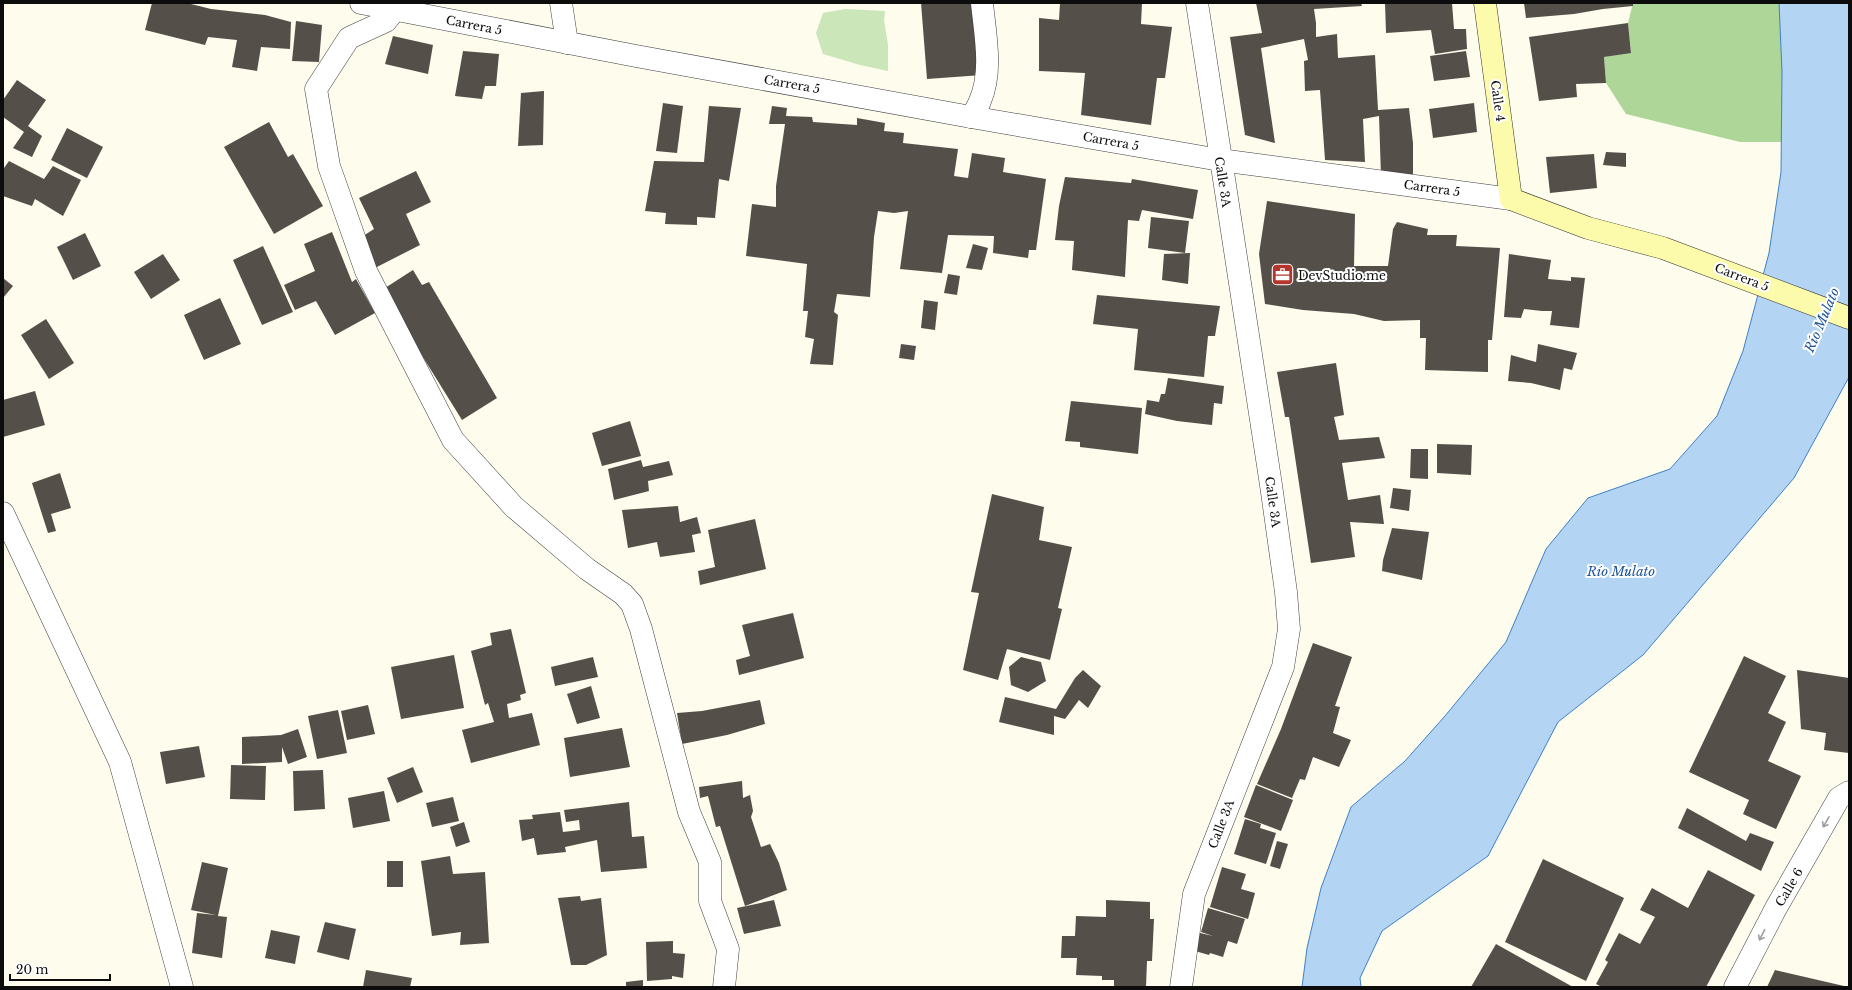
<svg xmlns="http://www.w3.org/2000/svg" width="1852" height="990" viewBox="0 0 1852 990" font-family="'Libre Baskerville',serif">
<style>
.green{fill:#cbe6b8}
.forest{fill:#add698}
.water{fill:#b4d4f3;stroke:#3f81c6}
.building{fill:#544f49}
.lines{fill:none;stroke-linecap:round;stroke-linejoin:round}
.minor-casing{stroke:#3f3f3f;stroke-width:23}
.secondary-casing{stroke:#2e2e2e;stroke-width:23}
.minor{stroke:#fff;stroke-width:22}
.secondary{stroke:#fbfbab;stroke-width:22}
.oneway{stroke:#9e9e9e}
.labels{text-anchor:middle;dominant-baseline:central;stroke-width:4;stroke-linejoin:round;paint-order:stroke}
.street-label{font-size:12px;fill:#0c0c0c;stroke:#fff}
.poi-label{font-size:12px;fill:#0c0c0c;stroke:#fff;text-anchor:start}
.water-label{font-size:13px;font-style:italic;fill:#1d5497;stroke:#fff}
</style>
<rect width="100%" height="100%" fill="#fefcec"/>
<path class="green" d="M845,9L885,11L884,20L888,45V71L860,65L823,54L816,33L823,13Z"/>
<path class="forest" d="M1633,3H1829L1816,142H1740L1626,114L1606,83L1604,57L1631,52L1628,23Z"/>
<path class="water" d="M1779,3H1849V377L1794,478L1643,655L1558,722L1488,856L1382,931L1360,978L1361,987H1302L1307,948L1321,888L1351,807L1405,761L1445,716L1506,642L1546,549L1588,498L1670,469L1717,416L1743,351L1769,253L1781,172L1782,72Z"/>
<g class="building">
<path d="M152,3H187L211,9L265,15L291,22L290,49L261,47L257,71L232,67L237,40L208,37L205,45L145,30Z"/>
<path d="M921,3H976L982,75L927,79Z"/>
<path d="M1060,3H1142L1141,24L1172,27L1165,78H1157L1151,125L1081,115L1085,73L1039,71V18L1059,20Z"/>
<path d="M1256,3H1361L1362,6L1314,9L1316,23V37L1337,34L1338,58L1375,55L1378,110L1409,108L1413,143V174L1381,176L1379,116L1363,119L1365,162L1325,160L1320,90L1305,91L1304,61L1308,60L1304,39L1261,48L1275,143L1245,135L1230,37L1262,33Z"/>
<path d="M1385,3H1452L1454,29H1466L1467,49L1435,54L1431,30L1386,33Z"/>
<path d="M1524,3H1633V6L1603,9L1574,14L1526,18Z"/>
<path d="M296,21L322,25L319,62L292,61Z"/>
<path d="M1628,23L1631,53L1604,57L1606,83L1576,84L1577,97L1539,101L1529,37Z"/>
<path d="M393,36L433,45L428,74L385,64Z"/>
<path d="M463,51L499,54L496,86H485L482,99L455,96Z"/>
<path d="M1466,51L1470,77L1434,81L1430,56Z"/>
<path d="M17,80L46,100L28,126L42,136L32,157L13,148L24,132L3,117V100Z"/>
<path d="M544,91L543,145L518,146L521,93Z"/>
<path d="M663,103L683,106L677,153L656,151Z"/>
<path d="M1474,103L1477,132L1433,138L1429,109Z"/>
<path d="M709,106L741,108L729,181L719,179L715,218L697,217V225L665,224L666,213L645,211L654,161L704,162Z"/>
<path d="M772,106L787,108L786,116L812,117L813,122L857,125V118L885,123L884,131L904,133L903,143L958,149L954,176L968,178L972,153L1005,158L1003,172L1046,179L1036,250H1029L1028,258L993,253L994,236L948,235L942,273L900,269L908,211L894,213L878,211L874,237L870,297L837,294L834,312L838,315L833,365L810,364L814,339L805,337L808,311H803L807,264L746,256L752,204L776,207V186L785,124H769Z"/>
<path d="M269,122L288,157L293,154L323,206L274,234L224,147Z"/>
<path d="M67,128L103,147L87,178L51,160Z"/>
<path d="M1606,152L1626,153V167L1603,165Z"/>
<path d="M1594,154L1597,188L1550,193L1546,157Z"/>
<path d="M9,161L44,179L53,166L81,180L63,216L35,199L32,206L3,196V167L4,168Z"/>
<path d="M416,171L431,202L406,214L420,245L373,269L360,238L374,229L359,198Z"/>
<path d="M1065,177L1131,183L1132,179L1198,190L1193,219L1142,210L1139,221L1128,220L1125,277L1072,270L1074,241L1055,240L1059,206Z"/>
<path d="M1267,201L1355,214L1354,266H1388L1393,229L1397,222L1428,229L1427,235H1457L1456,246L1500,248L1492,340H1488V372L1425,370L1426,338H1420V320L1384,321L1354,314L1303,310L1265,304L1259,254Z"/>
<path d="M1151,217L1189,221L1185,253L1148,248Z"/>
<path d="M332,232L352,282L356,279L375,313L335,335L316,301L295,310L284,285L315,271L304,244Z"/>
<path d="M85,233L101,266L73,280L57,247Z"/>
<path d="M973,244L988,248L982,270L966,268Z"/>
<path d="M263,246L293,312L262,325L233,260Z"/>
<path d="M1190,253L1188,284L1162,280L1164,254Z"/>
<path d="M163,254L180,280L151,299L134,272Z"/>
<path d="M1509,254L1551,260L1548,279L1571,281V277L1585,278L1579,328L1550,325L1552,311H1542L1524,309L1521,318L1504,317Z"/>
<path d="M413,270L422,285L429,282L497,398L462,420L390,304L385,288Z"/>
<path d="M948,274L960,276L957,295L944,293Z"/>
<path d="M3,278L13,286L3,298Z"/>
<path d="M1097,295L1220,306L1215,336H1208L1204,377L1134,370L1138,329L1093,324Z"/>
<path d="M220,298L241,344L204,360L184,315Z"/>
<path d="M924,300L938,302L935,330L921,328Z"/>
<path d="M46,319L74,363L49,379L21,335Z"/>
<path d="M901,344L916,346L914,360L899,358Z"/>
<path d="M1538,344L1577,353L1572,370L1564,368L1560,390L1531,383L1508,381L1511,355L1536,362Z"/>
<path d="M1336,363L1344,415L1334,417L1339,440L1379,437L1385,458L1342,463L1348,500L1380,495L1384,524L1350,522L1355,557L1311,563L1289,417H1285L1277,372Z"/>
<path d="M1168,378L1224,386L1222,404L1214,403L1212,425L1177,421L1145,414L1147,400L1159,402L1161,394H1165Z"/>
<path d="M35,391L45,425L3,437V400Z"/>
<path d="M1071,401L1142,408L1138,454L1080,447V442L1065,441Z"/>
<path d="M630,421L641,456L602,466L592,433Z"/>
<path d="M1437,444L1472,445L1471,475L1437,473Z"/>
<path d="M1411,449H1428V479L1410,478Z"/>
<path d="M641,460L643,467L669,461L673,475L648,481L649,491L614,500L608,469Z"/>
<path d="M60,473L71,508L51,514L56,531L48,533L32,483Z"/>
<path d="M1393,488L1411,490L1409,511L1390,508Z"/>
<path d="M992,494L1044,507L1039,540L1072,547L1058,608L1062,609L1050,660L1007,649L998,680L963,670L979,593L971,592Z"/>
<path d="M678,506L680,522L697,517L701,533L692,535L695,552L660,557L657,542L628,548L622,510Z"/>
<path d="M755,519L766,569L700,585L698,571L715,567L708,530Z"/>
<path d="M1392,528L1429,532L1422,580L1382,571L1383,560Z"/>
<path d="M793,613L804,658L739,675L736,660L750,656L742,625Z"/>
<path d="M511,629L526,693L520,695L521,700L507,704L509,718L532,713L540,745L471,763L462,730L494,722L488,703L485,705L471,651L492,645L490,633Z"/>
<path d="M1313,643L1352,657L1335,706L1340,707L1333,733L1351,740L1339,767L1313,757L1305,780L1300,779L1292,798L1257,784L1281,729Z"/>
<path d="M454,655L464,708L401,719L391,667Z"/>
<path d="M1744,656L1786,676L1768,713L1786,722L1768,761L1801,776L1776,829L1743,814L1749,800L1689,772Z"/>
<path d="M593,657L598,677L555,686L551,667Z"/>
<path d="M1021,657L1041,662L1046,681L1028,692L1011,685L1009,667Z"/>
<path d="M1083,670L1101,686L1088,708L1079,700L1065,719L1054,716V735L999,722L1005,697L1056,709L1075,678Z"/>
<path d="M1797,670L1849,678V753L1824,750L1826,733L1801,729Z"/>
<path d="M591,686L600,718L577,724L567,694Z"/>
<path d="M760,700L765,724L727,735L682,744L677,713L702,711Z"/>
<path d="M368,705L375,734L347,740L341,711Z"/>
<path d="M338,710L347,753L317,759L308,716Z"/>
<path d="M622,728L630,767L570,777L564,738Z"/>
<path d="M298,729L307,757L288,764L282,747V762L242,764V737L281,735Z"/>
<path d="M199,746L205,777L166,784L160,752Z"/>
<path d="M231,765L266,766L265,800L230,799Z"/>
<path d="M413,767L423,792L397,803L387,778Z"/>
<path d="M323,770L325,809L294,811L293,771Z"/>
<path d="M742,781L743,798L750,795L753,811L751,817L761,847L770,844L779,863L787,890L745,906L720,826L716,827L708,796L700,798L699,787Z"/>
<path d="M1256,785L1293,800L1281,831L1244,817Z"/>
<path d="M384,791L390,821L353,828L348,798Z"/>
<path d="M453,797L459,821L432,827L426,803Z"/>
<path d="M629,802L632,837L644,836L647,868L601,872L597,840L565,847L566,852L537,855L534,838L522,841L519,820L533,819L532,815L560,812L563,832L580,830L579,820L566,822L564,810Z"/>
<path d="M1687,808L1746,841L1750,833L1774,842L1761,871L1678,828Z"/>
<path d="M1245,819L1261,824L1260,828L1276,833L1266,864L1234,854Z"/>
<path d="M464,822L470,842L456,847L450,827Z"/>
<path d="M1277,841L1288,844L1280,869L1270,866Z"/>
<path d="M450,856L453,874L485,872L489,943L460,945L461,932L432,936L421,861Z"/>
<path d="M1543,859L1624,898L1586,981L1505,942Z"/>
<rect x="387" y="861" width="16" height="26"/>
<path d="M202,862L228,868L218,916L227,917L222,958L192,953L197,913L216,915L191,910Z"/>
<path d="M1222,867L1246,874L1241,889L1255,893L1248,919L1210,907Z"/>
<path d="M1708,870L1755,895L1706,987H1602L1596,984L1608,962L1605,960L1619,933L1640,944L1655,917L1640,910L1652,888L1688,908Z"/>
<path d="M580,896L581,901L601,898L607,955L586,965H571L558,898Z"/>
<path d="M774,900L781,926L744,934L737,908Z"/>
<path d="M1106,900L1150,902V919H1154L1152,961H1147L1146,987H1114V980H1102V976L1076,975L1077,958H1061L1062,936H1075L1076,916L1106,917Z"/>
<path d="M1208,908L1245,919L1237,944L1228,941L1223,957L1210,953L1209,955L1195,951L1200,933L1213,936L1201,932Z"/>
<path d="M325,922L356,929L349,960L317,952Z"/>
<path d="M271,930L300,936L295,964L265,958Z"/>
<path d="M673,941V953L685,954L683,978L672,976V979L647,981L646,942Z"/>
<path d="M1496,944L1573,987H1471Z"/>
<path d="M366,970L412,978L410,987H363Z"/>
<path d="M1775,970L1844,986L1843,987H1767Z"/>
<path d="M643,980V987H626V982Z"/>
</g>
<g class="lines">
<defs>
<g id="minor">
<path d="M361,3L636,56L971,117L1220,160L1511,199"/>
<path d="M561,3L567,43"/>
<path d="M395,10L386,21L349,38L316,89L329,166L366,271L453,440L514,507L587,569L623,594L632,604L641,629L689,812L710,862V901L728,949L724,987"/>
<path d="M971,117C974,112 978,107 980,101C993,71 985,34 982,3"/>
<path d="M3,513L120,762L182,987"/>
<path d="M1181,987L1194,894L1283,667L1289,629L1286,592L1271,485L1197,3"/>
<path d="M1735,987L1776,908L1839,798L1849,792"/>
</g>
<path id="secondary" d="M1485,3L1511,199L1588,228L1663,248L1849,318"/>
</defs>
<use href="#minor" class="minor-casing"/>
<use href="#secondary" class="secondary-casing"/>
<use href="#minor" class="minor"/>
<use href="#secondary" class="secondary"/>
</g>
<defs><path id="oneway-shaft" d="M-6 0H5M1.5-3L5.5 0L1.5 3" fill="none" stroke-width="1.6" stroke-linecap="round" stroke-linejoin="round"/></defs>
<g class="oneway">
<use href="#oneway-shaft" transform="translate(1826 822) rotate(120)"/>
<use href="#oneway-shaft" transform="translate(1762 935) rotate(117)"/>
</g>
<defs>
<symbol id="office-square" viewBox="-11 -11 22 22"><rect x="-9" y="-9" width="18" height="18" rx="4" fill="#b4352c" stroke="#fff"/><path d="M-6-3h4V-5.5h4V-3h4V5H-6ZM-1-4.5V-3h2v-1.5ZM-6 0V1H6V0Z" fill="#fff"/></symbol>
</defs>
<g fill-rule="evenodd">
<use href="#office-square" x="1270" y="262" width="25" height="25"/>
</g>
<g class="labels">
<g class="street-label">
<text transform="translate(474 25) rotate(11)">Carrera 5</text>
<text transform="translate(792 84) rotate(10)">Carrera 5</text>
<text transform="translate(1498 101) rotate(82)">Calle 4</text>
<text transform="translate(1111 141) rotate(10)">Carrera 5</text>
<text transform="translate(1223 182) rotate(81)">Calle 3A</text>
<text transform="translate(1432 188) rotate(8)">Carrera 5</text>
<text transform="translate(1742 277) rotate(21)">Carrera 5</text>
<text transform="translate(1273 502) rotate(82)">Calle 3A</text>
<text transform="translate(1221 824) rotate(-69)">Calle 3A</text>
<text transform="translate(1789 887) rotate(-60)">Calle 6</text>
</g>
<g class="poi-label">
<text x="1298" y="275">DevStudio.me</text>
</g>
<g class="water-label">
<text transform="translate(1822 320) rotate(-67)">Río Mulato</text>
<text x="1621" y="571">Río Mulato</text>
</g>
</g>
<rect width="1852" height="990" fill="none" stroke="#0c0c0c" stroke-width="8"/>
<path d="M10 974v6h100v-6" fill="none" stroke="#0c0c0c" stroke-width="2"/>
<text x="16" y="974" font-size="12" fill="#0c0c0c" stroke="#ffffff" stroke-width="3" paint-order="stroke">20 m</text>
</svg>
